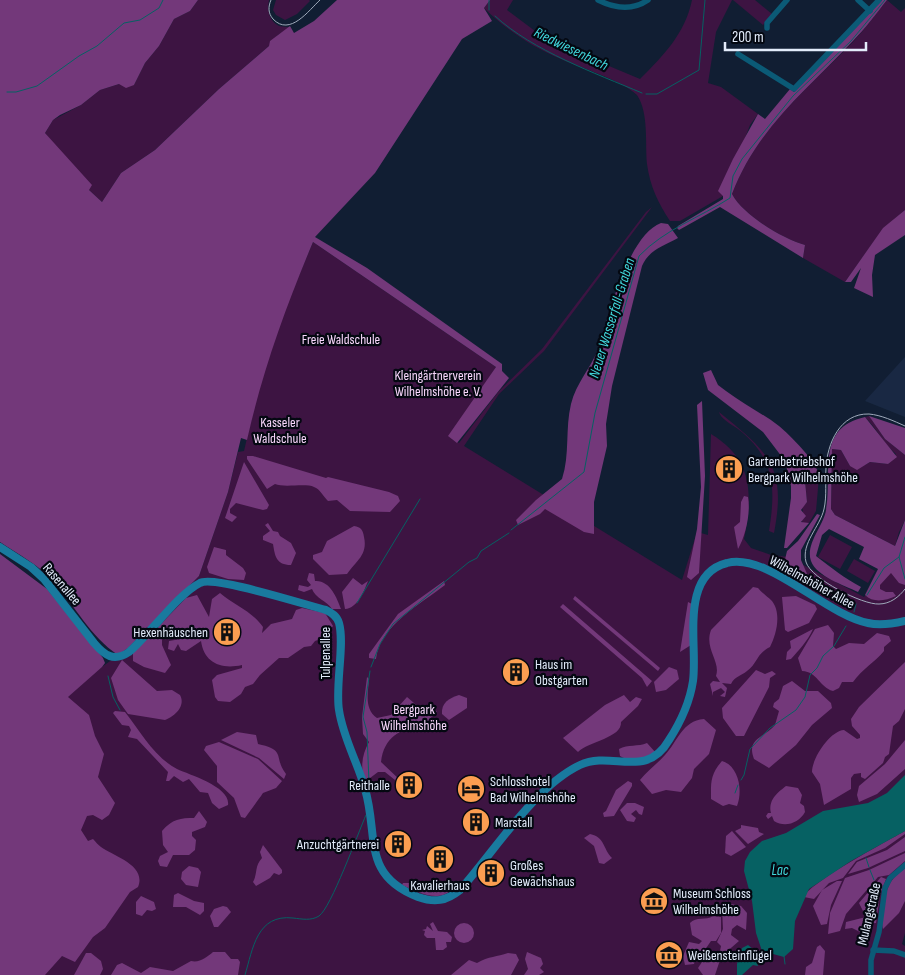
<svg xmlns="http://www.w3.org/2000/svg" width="905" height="975" viewBox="0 0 905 975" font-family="'Sofia Sans Condensed',sans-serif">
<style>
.built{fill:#192843}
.green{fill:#3d1442}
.forest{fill:#73387a}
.water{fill:#066163}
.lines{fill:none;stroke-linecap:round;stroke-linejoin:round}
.stream{stroke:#066163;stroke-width:1}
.minor{stroke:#0b5a76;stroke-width:5.5}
.secondary{stroke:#197a9e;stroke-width:8}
.tram{stroke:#9faabb;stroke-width:1}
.labels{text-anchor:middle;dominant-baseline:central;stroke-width:4.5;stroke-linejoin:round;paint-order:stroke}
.park-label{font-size:14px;fill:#f9d7fc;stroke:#040811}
.poi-label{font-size:14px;fill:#e3ecfb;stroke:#040811;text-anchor:start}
.street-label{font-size:14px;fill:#e3ecfb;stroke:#040811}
.water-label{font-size:15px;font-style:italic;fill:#41d8dc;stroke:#040811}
</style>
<rect width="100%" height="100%" fill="#111e33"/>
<path class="built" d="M905,357V417L865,401Z"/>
<g class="green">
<path d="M198,0H269C267,10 269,21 279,26C283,27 287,26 291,28L278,35L269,46L219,89L155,150L121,173L102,202L89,190L45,133L53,120L81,105L100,90L119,84L134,85L145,63L159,46L174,19L190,11Z"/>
<path d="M276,0H309L310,1L297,14L285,20L276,15L273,10Z"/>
<path d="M490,0H513L507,10L547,40L640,79C663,56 685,34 692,0H732L716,32L708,83L721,87L758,114L750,125L723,196L680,221H670C658,203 650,186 647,164C645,143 649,113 637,95C619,79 583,69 561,59C532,47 507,30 484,8Z"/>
<path d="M733,0H755L772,14L763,25Z"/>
<path d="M887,0L901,12L905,8V210L883,229L845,282L803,258L805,245C783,239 743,215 732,194C757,128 806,91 853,42C865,29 876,14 887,0Z"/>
<path d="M652,207L544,351L499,394L464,446L682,580L697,532L708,535L711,434C753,459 753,495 744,539L751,548L771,555L788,557L864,597L905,546V933L902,944L905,946V975H0V774L25,736L95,672L128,648L199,576L228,492L238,452L244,451L260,382L283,313L313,242L496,367L452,439L459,443L499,391L542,349L646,212Z"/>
<path d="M719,412C768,452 787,466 774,533L769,531C776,487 775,458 738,429C732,425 720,418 719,412Z"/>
<path d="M869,416L885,439L905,455V520L899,532L895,546L835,515L831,509L832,449L841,450L850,466L865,465L870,462L888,464L896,454C883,443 877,429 865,417Z"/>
<path d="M809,477H819L816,511L809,523H803L801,520L804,518L802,507L807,502L805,481Z"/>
<path d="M830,535L852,547L840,569L818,557Z"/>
<path d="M854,559L875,571L868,583L847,571Z"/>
</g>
<g class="forest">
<path d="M0,0H198L190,11L174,19L159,46L145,63L134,85L126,88L119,84L100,90L81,105L60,115L53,120L45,133L92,185L89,190L102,202L121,173L155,150L219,89L269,46L270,41L290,26L294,33L314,21L337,0H490L484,8L492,21L462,39L375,173L315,237L367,268L502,364V371L509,378L457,443L448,436L496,367L313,242C285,309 263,369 247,440L241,438L228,492L199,576L128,648L118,655C90,636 75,606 54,582C39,565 18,554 0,542Z"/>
<path d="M882,0H887C876,14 865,29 853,41C806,91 757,128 732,194C743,215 783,239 805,245L803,258L720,207L679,230L677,228L678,226L723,199V196L718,191L733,159L758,114L765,119L790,89L794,92Z"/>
<path d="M905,210V235L875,255L872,275L873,297L854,288L861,268L851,282H845L883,228Z"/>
<path d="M661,223L668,224L678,238C663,246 649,250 642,266L612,386L606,424L607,446L594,502V534L584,532L545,509L540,514L518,525L516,520L536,500L562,479C570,455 565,428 571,404C576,383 591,368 598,349C608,318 628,235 661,223Z"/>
<path d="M711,370L718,385L726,391C743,404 762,413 779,426C789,434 820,465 819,477H809L805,481L807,502L801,510L806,516L801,522L809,523L787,548H784L791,498V486L785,461L763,432L708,390L703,373Z"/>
<path d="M702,401L705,476L699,573L691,580L687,577L697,529L701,487L697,405Z"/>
<path d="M869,416L905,428V455L885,439Z"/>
<path d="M865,417L897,457L888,464L870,462L857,470L850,466L841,450L832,449L831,509L835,515L895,546L905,520V585L899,583L891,573L880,585V589L886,592H893L896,596C885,601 873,603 865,595L878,569L859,559L864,547L829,529L822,535L816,556C832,568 844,578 861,587L858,592C844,585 817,577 811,561C805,544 824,525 826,510C833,474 815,428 865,417Z"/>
<path d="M253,456L326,478L328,477L389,492L398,496L400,501L390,512L350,511L337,500L328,501C323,496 320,489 314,487C306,483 284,488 275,484L267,489L247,459V456Z"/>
<path d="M244,462L269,505L267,509L263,510L236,503L230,509V513L237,517L232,522L225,518Z"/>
<path d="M744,496L748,497C751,514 745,537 738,549L734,527L740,522L741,502Z"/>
<path d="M817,514L820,515L801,550V560L808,576L804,579L791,576L783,568L787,551L798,541Z"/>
<path d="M268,523L273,531L278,532L280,536L291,543L296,553L291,565C276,565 275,556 273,544L263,540V536L270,531L265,525Z"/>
<path d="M354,526C361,527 363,530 364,537C368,555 356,561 347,574L329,575L313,559V555L322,552L327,541Z"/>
<path d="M214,547L226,550V555L243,568L246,573L244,580L228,579L209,573L207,567Z"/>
<path d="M0,554L47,589L103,658L105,663L102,667L68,697L89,715L95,736L104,754L98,777L115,803L109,815L102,820L93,815L87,816L81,830L88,841L93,839C96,842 98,845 101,847C113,856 147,865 138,887L130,892L105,928L93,937L75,962L62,956L45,975H0Z"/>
<path d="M309,573L314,574L315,581C330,580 337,598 341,609H332C327,601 315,598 312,589L304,592L298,590L299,585L308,587L311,585L307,580Z"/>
<path d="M353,578L362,585L368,581C364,591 358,608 345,609L342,592Z"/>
<path d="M444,581L445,585C421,604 380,625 376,659L369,658V654L398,614Z"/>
<path d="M753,587L758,588C762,593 767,596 772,601C782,614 776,635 770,647C756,654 758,663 747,671C741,676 735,676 731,684L722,683L727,688L725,697L720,696L725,692L721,688L713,692V696L710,684L713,681L720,682L716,676C721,661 704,649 711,630Z"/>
<path d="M220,593C234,605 252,611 263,627L262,633L271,624L292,619L296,610L302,608L325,613L333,626L323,638L315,641L311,646L304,647L288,658H279L260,675L253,684L245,687L241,694L230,702L218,701L215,697L212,680L217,675L242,668V665C220,670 204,662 201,641L186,651L181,650L178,644L174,651L168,649L169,641L204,635L203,632L189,631L162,639V645L171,665L165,673L144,667L133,661V653L186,598L197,595L209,617L212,599Z"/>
<path d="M575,596L660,668L658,671L573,599Z"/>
<path d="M796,596L815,605L817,609L809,623L788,632L785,630L782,597Z"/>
<path d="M688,602L692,604L691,645L680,652Z"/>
<path d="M563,604L652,681L647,687L642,678L560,607Z"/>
<path d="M828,625L834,633L833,646L836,649L849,643L864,644L877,633L889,636L891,641L884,647V651C875,662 862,669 853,682H842L839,688L833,691C819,687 818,672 802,671L798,658L815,629Z"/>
<path d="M813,629C807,642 799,650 791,659L786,660L787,652L791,648L790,641Z"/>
<path d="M122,660L157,691L172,690L180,695C186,706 175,716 165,720L128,714L118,700L111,678Z"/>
<path d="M905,662V709L899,721L893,726L889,754L885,757L883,763L865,779L861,777V773L854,774L851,778V789L824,805L820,784L812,772C812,758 830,731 844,730L857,739L860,738V735L852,726L851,719L859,707Z"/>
<path d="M669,667L677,670L679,679L666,690L656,692L654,682Z"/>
<path d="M756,670L765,674L772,671L776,674L770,678L769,687L744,736H736L723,718L722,708Z"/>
<path d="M367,677L369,679C368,693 364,709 377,718L391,715L407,697L421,709L437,711L423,727C400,728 384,737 381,762L401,781L400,784L385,772H378L370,778L369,787C359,773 361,756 369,742L363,734L362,717Z"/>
<path d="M792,681L805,691H818L831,703L832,708L812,725L796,745L769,768L754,759C746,738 764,738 775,725L779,711L773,707L774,703L779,699L783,686Z"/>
<path d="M459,695L467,698V708L449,720L442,714C441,703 449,698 459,695Z"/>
<path d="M624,695L630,702L636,697L642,699L638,706L621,722C622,738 589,741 578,752L563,738L605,705Z"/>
<path d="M115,711L125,712C141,732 154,757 177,769C190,775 231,787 228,805L219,809L212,803L208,793L200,792L189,779L183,782L174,776L169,781H166L168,772L137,739L128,737L131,730L129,726L122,725L113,713Z"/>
<path d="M704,719L716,730L709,754L694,769L692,778L681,792L666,790L652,794L640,780C648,770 657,764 665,755C678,741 682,721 704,719Z"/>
<path d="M237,732L256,735L258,744C287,750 273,757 286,774L284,779L259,758L221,740Z"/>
<path d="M905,740V769L877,794L859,802L857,795L859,786L885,764Z"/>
<path d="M219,742L258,759L282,781L276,788L263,793C262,795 247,815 245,818L241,817L234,798L217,782V766L204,750L206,746Z"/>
<path d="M647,743L656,753C646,758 630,763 620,756L619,749C628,744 638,747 647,743Z"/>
<path d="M722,761C739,766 743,791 737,806L729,804L723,806L711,799C711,782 710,775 722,761Z"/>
<path d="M628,781L632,783V786L614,816L604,817L603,813L606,811L616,790Z"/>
<path d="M786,786L798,788L802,795L800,803L804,806L805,812C799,823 785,828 774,821L772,816L768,819L766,816L768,813H771C768,800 777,793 786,786Z"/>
<path d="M627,803H635L644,807L642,815L639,814L636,810L631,814L636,818L634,822L627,821L620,810Z"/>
<path d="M199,811L207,822L205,827L192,832V836L196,840L195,850L189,855H173L167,867L160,866L158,861L160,856L168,852L163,845L162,831C172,819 181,818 194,818Z"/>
<path d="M741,825L758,828L759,832L764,834L748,844L735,831L741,828Z"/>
<path d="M732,831L746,847L731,856L725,853L726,836Z"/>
<path d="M905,831V834L885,848L856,861L843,878L829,883L814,899L804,897C809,883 887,841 905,831Z"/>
<path d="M590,834C605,837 603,849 612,858L604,864L599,863L594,846L584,838Z"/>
<path d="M905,837V851L868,868L848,874L857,862L887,850Z"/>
<path d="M263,845L282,870V873L279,875L274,873L270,878L256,886L253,882C258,873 254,867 262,858L260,852Z"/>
<path d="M905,853V861L889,875L878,877L846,914L840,931L828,934L830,913L845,878L869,870Z"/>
<path d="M189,866L198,868L201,872L198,887L186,885L181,879L182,872Z"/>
<path d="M905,868V901L899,913L883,929C880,917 884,890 893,879C896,875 901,871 905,868Z"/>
<path d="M881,877L886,879L880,895L876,923L865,924L860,932L852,928L845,929L846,922L866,917L859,903Z"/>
<path d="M837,881H842L831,905L827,924L821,925L813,906L822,890Z"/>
<path d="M403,883H411L419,889L429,886L434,890L450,887L451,890C438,903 417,892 402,885Z"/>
<path d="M178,893L194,901L204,903V911L200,915L186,907H173L174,895Z"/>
<path d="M141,896L154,902L156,909L152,911L147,910L142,916L136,914V902Z"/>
<path d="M731,904L741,906L747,913L746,930L737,925L732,929L731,935L739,941L724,954L720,951L721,946L717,942L723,929L722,909L726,905Z"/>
<path d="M223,906L227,907L231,912L218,927H214L210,916L214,909Z"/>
<path d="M713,916L721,917V933L716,941H711L702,954L697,955L694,964L685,965L683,956L689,942L699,944L702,941L692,935L690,923C696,916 706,921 713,916Z"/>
<path d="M433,922L438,931L447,932L452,937L451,942H446L447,947L443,950H436L435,938H427L424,935L425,931L422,930L426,929L427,926L433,931L430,924Z"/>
<circle cx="464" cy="933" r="10"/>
<path d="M820,945L825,951L823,975H805L806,967L812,963L817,947Z"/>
<path d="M714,951L720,960L715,975H703L698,968L708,953Z"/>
<path d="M213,952H225L231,959H238L240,962L238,975H111L117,965L122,963L141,973L150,967L173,971L191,961C200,963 207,957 213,952Z"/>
<path d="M527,952L541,958L543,964L540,968L544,972L539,975H524L528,969L525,959Z"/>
<path d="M86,953H91L101,961L103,969L100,975H74Z"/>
<path d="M508,953L516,954L519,960L511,975H451L469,960L477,963C489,956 497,957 508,953Z"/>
</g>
<g class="water">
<path d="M905,775V831L851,861L809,889L795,921L793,949L784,957L762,951L756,933L752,901L744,871L745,861L750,852L762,841L786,833L823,811L868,803L887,793Z"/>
<path d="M748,945L754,950L758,966L753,965L742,975H737V964L742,948Z"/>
</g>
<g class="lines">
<g class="stream">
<path d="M489,0V10"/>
<path d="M495,16C533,51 595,73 642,93"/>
<path d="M7,92H16L37,86L79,56L97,46L124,23L140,20L159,8L163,0"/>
<path d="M646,94H657L699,70L705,0"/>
<path d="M511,530L584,472L595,413L639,256C665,229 699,218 730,198L733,176L742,159L793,96L851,41L885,0"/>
<path d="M905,537L899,557L905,579"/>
<path d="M867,595L884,568L899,557"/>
<path d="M357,603L420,499"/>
<path d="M854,612L856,604"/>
<path d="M371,667L380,644L393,624L469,562L477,558L481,551L509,533"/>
<path d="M108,676L113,697L120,710"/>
<path d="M741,780L744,775L750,749L770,728L796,710L805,697L810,675L817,668L823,656L834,646L846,626"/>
<path d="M369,783L367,732L363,717L370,671"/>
<path d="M735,793L738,785"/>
<path d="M866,858L869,867"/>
<path d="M870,870L874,880"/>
<path d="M876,885L879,890"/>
<path d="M755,956L762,951"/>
<path d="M784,956L785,964"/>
<path d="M245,975C253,948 257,914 293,918C302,919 311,921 319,916C331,908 358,833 366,815"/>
</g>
<g class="minor">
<path d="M598,0C614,8 632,11 648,0"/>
<path d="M858,0L870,11"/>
<path d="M767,28V23L787,0"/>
<path d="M738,54L794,89L879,0"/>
<path d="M873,950L894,951L905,955"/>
<path d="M871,975V960L879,932L885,888L890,878L905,865"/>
</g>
<path class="secondary" d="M0,547L31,567L44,579L94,643C105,656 114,662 129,652C150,634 178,594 200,583C213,575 306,605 326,610C332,613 337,616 339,623C345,644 335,686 339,710C343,738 358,763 365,789C379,836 361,875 418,897C435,903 446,901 460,890C494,852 534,787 580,765C612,750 646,780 669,740C680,723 690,701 693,681C698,645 679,575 727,563C767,552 826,615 868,623C880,626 892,624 905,621"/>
<g class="tram">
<path d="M271,0C268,7 268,13 273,19C290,37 309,10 320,0"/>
<path d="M905,426C894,421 881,415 869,414C840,413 827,444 826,468C825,481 827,496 824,509C820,527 801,543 806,562C811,579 863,605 879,604C890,604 899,597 905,589"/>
</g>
</g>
<defs>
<symbol id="building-disc" viewBox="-11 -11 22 22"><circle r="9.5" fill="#fb9e51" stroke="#040811"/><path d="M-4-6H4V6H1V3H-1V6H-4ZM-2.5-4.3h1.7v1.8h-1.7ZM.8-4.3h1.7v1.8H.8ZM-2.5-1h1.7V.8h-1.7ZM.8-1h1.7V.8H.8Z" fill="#111"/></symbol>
<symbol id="hotel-disc" viewBox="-11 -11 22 22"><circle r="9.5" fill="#fb9e51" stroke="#040811"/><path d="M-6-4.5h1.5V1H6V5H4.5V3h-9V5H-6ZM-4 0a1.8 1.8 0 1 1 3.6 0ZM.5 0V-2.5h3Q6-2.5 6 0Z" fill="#111"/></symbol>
<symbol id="museum-disc" viewBox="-11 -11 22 22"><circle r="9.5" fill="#fb9e51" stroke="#040811"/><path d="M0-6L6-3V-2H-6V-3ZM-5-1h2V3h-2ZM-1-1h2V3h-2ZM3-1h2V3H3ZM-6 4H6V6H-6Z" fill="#111"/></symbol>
</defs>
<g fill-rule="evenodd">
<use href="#building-disc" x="713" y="453" width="32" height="32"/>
<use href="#building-disc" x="211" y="616" width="32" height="32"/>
<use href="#building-disc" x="500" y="656" width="32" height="32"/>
<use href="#building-disc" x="393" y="769" width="32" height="32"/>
<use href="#hotel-disc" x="455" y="773" width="32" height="32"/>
<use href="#building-disc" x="460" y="806" width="32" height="32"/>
<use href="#building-disc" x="382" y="828" width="32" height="32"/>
<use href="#building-disc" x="424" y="843" width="32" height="32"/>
<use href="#building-disc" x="475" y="857" width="32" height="32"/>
<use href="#museum-disc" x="638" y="885" width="32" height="32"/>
<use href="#museum-disc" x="653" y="939" width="32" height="32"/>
</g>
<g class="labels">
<g class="park-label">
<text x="341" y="339">Freie Waldschule</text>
<text x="438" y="375">Kleingärtnerverein<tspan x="438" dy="16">Wilhelmshöhe e. V.</tspan></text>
<text x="280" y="422">Kasseler<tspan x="280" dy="16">Waldschule</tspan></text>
<text x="414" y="709">Bergpark<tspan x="414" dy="16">Wilhelmshöhe</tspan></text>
</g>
<g class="poi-label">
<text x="748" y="461">Gartenbetriebshof<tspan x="748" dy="16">Bergpark Wilhelmshöhe</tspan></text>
<text x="208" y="632" text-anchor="end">Hexenhäuschen</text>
<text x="535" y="664">Haus im<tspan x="535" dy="16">Obstgarten</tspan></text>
<text x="490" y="781">Schlosshotel<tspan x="490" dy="16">Bad Wilhelmshöhe</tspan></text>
<text x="390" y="785" text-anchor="end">Reithalle</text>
<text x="495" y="822">Marstall</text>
<text x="379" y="844" text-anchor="end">Anzuchtgärtnerei</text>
<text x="510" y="865">Großes<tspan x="510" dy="16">Gewächshaus</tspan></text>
<text x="440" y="885" text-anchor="middle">Kavalierhaus</text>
<text x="673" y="893">Museum Schloss<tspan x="673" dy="16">Wilhelmshöhe</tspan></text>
<text x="688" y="955">Weißensteinflügel</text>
</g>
<g class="street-label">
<text transform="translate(812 582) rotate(29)">Wilhelmshöher Allee</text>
<text transform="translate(62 584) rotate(49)">Rasenallee</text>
<text transform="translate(325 653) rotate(-90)">Tulpenallee</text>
<text transform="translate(869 914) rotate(-77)">Mulangstraße</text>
</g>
<g class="water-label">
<text transform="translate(571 49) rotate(26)">Riedwiesenbach</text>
<text transform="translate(612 318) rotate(-73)">Neuer Wasserfall-Graben</text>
<text x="780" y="870">Lac</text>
</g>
</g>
<path d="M725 42v8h141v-8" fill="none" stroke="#e3ecfb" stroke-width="2.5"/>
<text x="732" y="42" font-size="15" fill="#e3ecfb" stroke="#040811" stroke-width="4" paint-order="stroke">200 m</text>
</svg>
